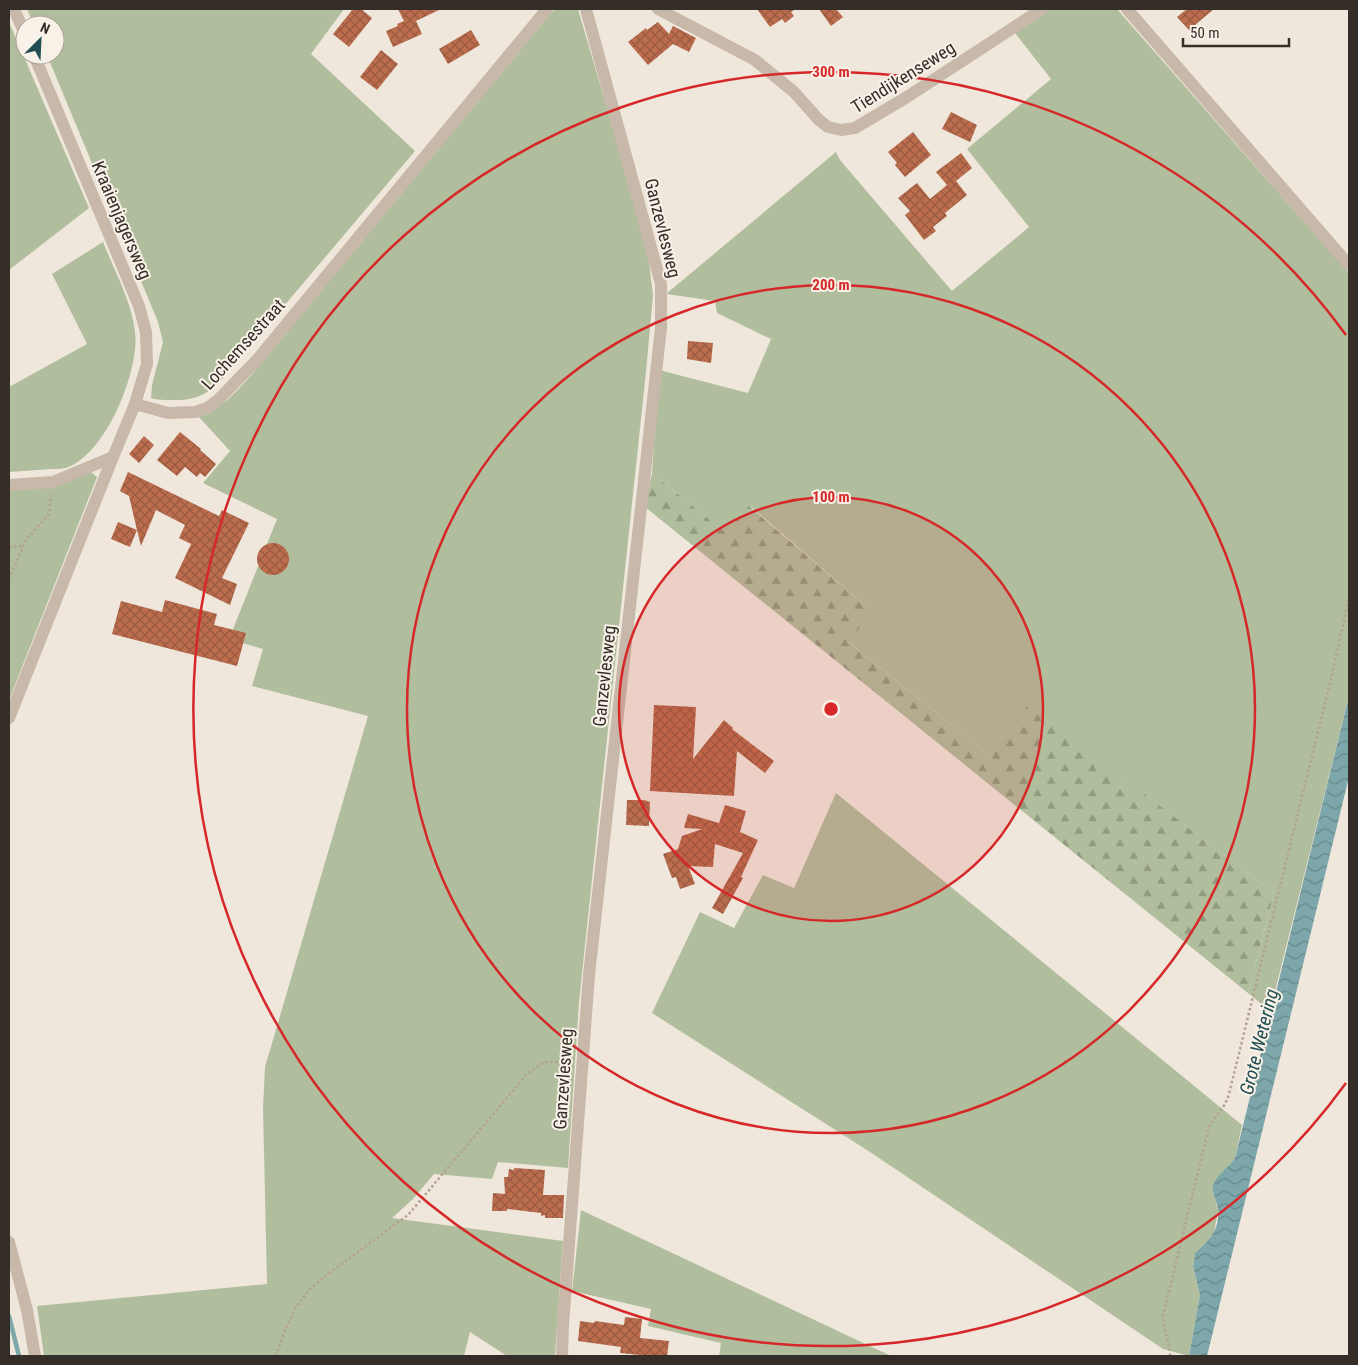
<svg xmlns="http://www.w3.org/2000/svg" width="1358" height="1365" viewBox="0 0 1358 1365" font-family="'Roboto Condensed',sans-serif">
<style>
.green{fill:#b1be9d}
.forest{fill:url(#forest-firs)}
.water{fill:url(#water-waves)}
.lines{fill:none;stroke-linecap:round;stroke-linejoin:round}
.stream{stroke:#7da7ab;stroke-width:4.5}
.building{fill:url(#building-cross-hatch)}
.path{stroke:#b3a293;stroke-width:2.5;stroke-dasharray:2.5 2.5;stroke-linecap:butt}
.minor{stroke:#c7b8a9;stroke-width:12}
.tertiary{stroke:#c7b8a9;stroke-width:12}
.ring{fill:none;stroke:#d62828;stroke-width:2.5}
.labels{text-anchor:middle;dominant-baseline:central;stroke-width:4;stroke-linejoin:round;paint-order:stroke}
.street-label{font-size:18px;fill:#352d28;stroke:#f8f1e8}
.water-label{font-size:19px;font-style:italic;fill:#214d53;stroke:#f8f1e8}
.centre{fill:#d62828;stroke:#f8f1e8;stroke-width:2.5}
.ring-label{font-size:15px;text-anchor:middle;font-weight:bold;fill:#d62828;stroke:#f8f1e8;stroke-width:4;stroke-linejoin:round;paint-order:stroke}
</style>
<defs>
<pattern id="forest-firs" width="22" height="20" patternUnits="userSpaceOnUse" patternTransform="scale(1.25)"><rect width="22" height="20" fill="#b1be9d"/><path d="M5 1l3.5 6h-7zM16 11l3.5 6h-7z" fill="#919b80"/></pattern>
<pattern id="water-waves" width="16" height="10" patternUnits="userSpaceOnUse" patternTransform="scale(1.25)"><rect width="16" height="10" fill="#7da7ab"/><path d="M0 5q4-4 8 0t8 0" fill="none" stroke="#67888b"/></pattern>
<pattern id="building-cross-hatch" width="8" height="8" patternUnits="userSpaceOnUse" patternTransform="scale(1.25)"><rect width="8" height="8" fill="#bc6d4e"/><path d="M0 0l8 8M0 8l8-8" fill="none" stroke="#9a5a41"/></pattern>
</defs>
<rect width="100%" height="100%" fill="#f0e7dc"/>
<g class="green">
<path d="M27,9H344L311,54L415,151L224,377C208,395 195,401 171,400C164,400 157,400 151,398L152,385L163,342L158,322L47,55H55V25H34Z"/>
<path d="M556,9H578L626,173L649,262L653,295L646,372L579,1002L568,1168L498,1162L492,1179L434,1174L413,1199L392,1218L563,1241L555,1356H507L470,1332L464,1356H44L37,1306L267,1284L263,1108L265,1067L368,716L252,686L263,649L229,639L277,519L203,483L230,451L198,416C222,411 238,389 254,372L552,12Z"/>
<path d="M1050,9H1117L1349,273V696L1270,1011L1248,993L1274,893L1028,706L988,754L846,640L874,613L750,506L726,533L652,473L659,370L748,393L771,339L717,313L715,301L666,294L836,152L840,160L952,291L1029,227L967,149L1051,79L1015,33Z"/>
<path d="M9,22L89,208L9,270Z"/>
<path d="M103,242C114,270 132,302 135,332C140,370 106,455 66,468C61,469 55,469 51,469C37,470 23,471 9,472V387L87,344L52,274Z"/>
<path d="M91,472L97,477L9,700V490Z"/>
<path d="M836,793L1242,1125L1235,1158L1227,1169L1221,1173L1213,1191L1218,1211L1214,1232L1210,1239L1195,1253L1193,1266L1200,1295L1189,1356L1163,1349L870,1152L652,1013L700,912L734,928L763,875L794,888Z"/>
<path d="M581,1210L891,1356H719L721,1343L648,1326L651,1309L572,1291Z"/>
</g>
<path class="forest" d="M652,473L726,533L749,506L874,613L847,641L988,754L1028,705L1274,893L1248,993L645,507Z"/>
<path class="water" d="M1349,696V777L1207,1356H1189L1200,1295L1193,1266L1195,1253C1209,1241 1220,1230 1218,1209C1217,1202 1212,1194 1213,1186C1216,1174 1229,1168 1235,1158Z"/>
<g class="lines">
<path class="stream" d="M9,1316L19,1356"/>
</g>
<g class="building">
<path d="M353,9H361L372,18L349,47L333,34Z"/>
<path d="M398,9H441L416,21L422,34L393,47L386,31L398,26L397,24L404,21Z"/>
<path d="M757,9H796L791,12L794,16L785,23L782,19L770,27Z"/>
<path d="M819,9H836L843,17L831,26Z"/>
<path d="M1187,9H1214L1189,30L1177,17Z"/>
<path d="M658,22L669,34L673,26L696,38L689,52L673,44L648,65L628,42L646,28L647,30Z"/>
<path d="M471,30L480,45L448,64L439,49Z"/>
<path d="M381,50L398,64L377,90L360,77Z"/>
<path d="M951,112L977,125L970,142L942,129Z"/>
<path d="M913,132L931,155L905,177L895,165L897,163L888,152Z"/>
<path d="M961,153L972,168L956,181L967,195L945,213L947,216L933,227L936,231L924,240L905,215L910,211L898,198L917,183L930,199L947,185L936,172Z"/>
<path d="M688,341L713,343L711,363L687,359Z"/>
<path d="M180,432L201,449L200,450L216,464L205,477L200,473L197,477L185,467L177,476L157,460Z"/>
<path d="M144,436L154,445L139,463L129,454Z"/>
<path d="M128,472L219,516L222,510L249,523L222,578L237,584L230,605L175,578L191,544L179,538L185,525L156,510L141,546L137,530L130,547L111,539L118,522L137,530L129,496L120,491Z"/>
<circle cx="273" cy="559" r="16"/>
<path d="M165,600L217,614L214,625L246,633L237,666L112,634L121,601L162,612Z"/>
<path d="M654,705L696,707L693,759L724,720L733,728L732,729L774,761L765,773L737,751L734,796L650,791Z"/>
<path d="M627,800H644L650,802L649,826L626,825Z"/>
<path d="M725,805L746,811L740,832L758,840L741,877L743,878L723,914L712,908L743,853L715,844L713,867L688,866L695,884L680,889L676,877L672,878L663,854L678,849L682,836L702,829L684,828L688,814L719,823Z"/>
<path d="M514,1168L545,1170L543,1195H564L563,1218H545V1215L541,1216V1213L507,1209V1211H492L493,1193L505,1194L504,1177H508L509,1169L514,1170Z"/>
<path d="M625,1317L642,1319L640,1338L669,1341L667,1356H640V1355L620,1353L621,1347L578,1341L580,1321L594,1323L595,1321L624,1325Z"/>
</g>
<g class="lines">
<g class="path">
<path d="M9,547L22,546"/>
<path d="M9,579L26,540L49,514L51,495"/>
<path d="M276,1356L282,1338L294,1310L310,1289L325,1276L408,1215L528,1073L544,1062H571"/>
<path d="M1170,1356C1170,1342 1163,1330 1163,1316L1209,1127C1216,1114 1224,1110 1229,1094L1331,679L1349,598"/>
</g>
<g class="minor">
<path d="M14,9L25,34"/>
<path d="M658,9L755,60L794,92L819,120L828,127L841,130L855,128L907,97L1042,9"/>
<path d="M1127,9L1349,265"/>
<path d="M34,55L139,306L146,332L147,364L135,404"/>
<path d="M9,718L113,457"/>
<path d="M9,1242L27,1310L35,1356"/>
<path d="M562,1356L563,1325L589,975L661,328V284L586,9"/>
</g>
<path class="tertiary" d="M9,485L53,482L113,457L135,404L168,413L195,412L207,408L218,400L256,361L547,9"/>
</g>
<circle cx="831" cy="709" r="212" fill="#d62828" fill-opacity=".12"/>
<g class="ring">
<circle cx="831" cy="709" r="212"/>
<circle cx="831" cy="709" r="424"/>
<path d="M1346 1083A637 637 0 1 1 1346 335"/>
</g>
<g class="labels">
<g class="street-label">
<text transform="translate(903 77) rotate(-32)">Tiendijkenseweg</text>
<text transform="translate(122 220) rotate(67)">Kraaienjagersweg</text>
<text transform="translate(663 228) rotate(76)">Ganzevlesweg</text>
<text transform="translate(243 344) rotate(-48)">Lochemsestraat</text>
<text transform="translate(604 676) rotate(-84)">Ganzevlesweg</text>
<text transform="translate(563 1079) rotate(-86)">Ganzevlesweg</text>
</g>
<g class="water-label">
<text transform="translate(1259 1042) rotate(-76)">Grote Wetering</text>
</g>
</g>
<circle cx="831" cy="709" r="8" class="centre"/>
<g class="ring-label">
<text x="831" y="77">300 m</text>
<text x="831" y="290">200 m</text>
<text x="831" y="502">100 m</text>
</g>
<rect width="1358" height="1365" fill="none" stroke="#352d28" stroke-width="20"/>
<g transform="translate(40 40) rotate(24)"><circle r="24" fill="#f8f1e8" stroke="#aaa39b"/>
<path d="M0-4L9 19L0 12L-9 19Z" fill="#214d53"/>
<text y="-8" font-size="14" font-weight="bold" text-anchor="middle" fill="#352d28">N</text>
</g>
<path d="M1183 38v8h106v-8" fill="none" stroke="#352d28" stroke-width="2.5"/>
<text x="1190" y="38" font-size="15" fill="#352d28" stroke="#f8f1e8" stroke-width="4" paint-order="stroke">50 m</text>
</svg>
